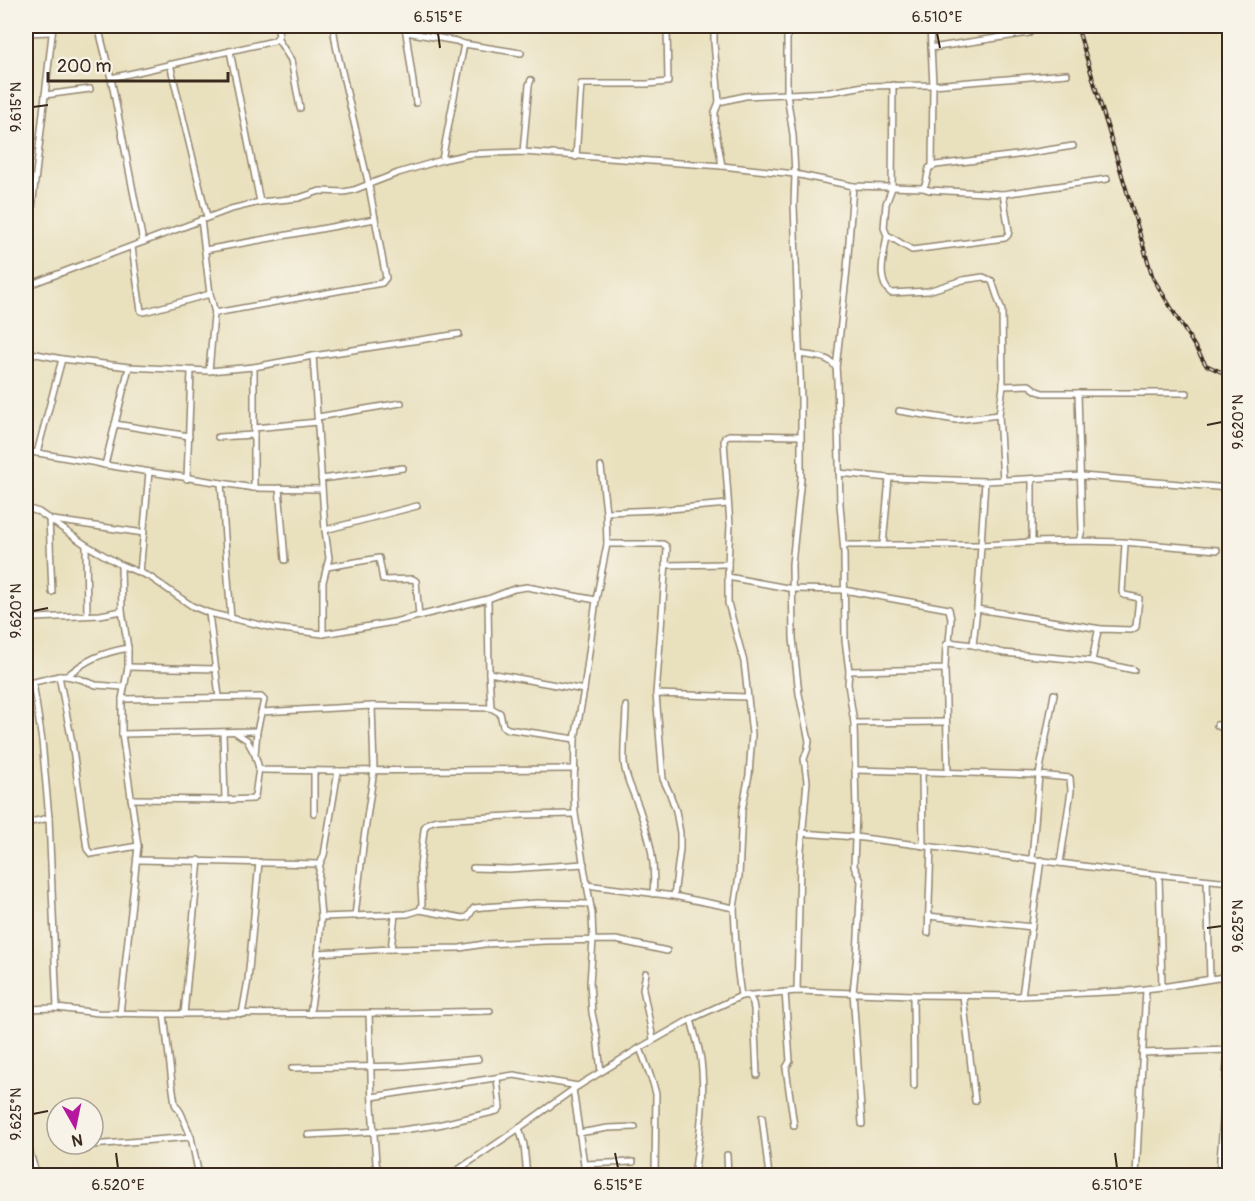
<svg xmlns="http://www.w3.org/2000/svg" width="1255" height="1201" viewBox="0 0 1255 1201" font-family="Pangolin,sans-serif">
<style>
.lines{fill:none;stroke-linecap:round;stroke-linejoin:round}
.street-casing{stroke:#92856e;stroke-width:8}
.street{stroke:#fff;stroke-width:5}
.rail-casing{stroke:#3b2a1e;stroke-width:4}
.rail{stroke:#f7f3e8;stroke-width:1.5;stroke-dasharray:4.5;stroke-linecap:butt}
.ticks{fill:none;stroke:#3b2a1e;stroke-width:2}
.neatline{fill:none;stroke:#3b2a1e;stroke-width:2}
.ticks-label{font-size:15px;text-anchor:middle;fill:#3b2a1e}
</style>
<rect width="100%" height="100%" fill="#f7f3e8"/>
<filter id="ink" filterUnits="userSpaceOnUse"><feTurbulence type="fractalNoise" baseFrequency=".0167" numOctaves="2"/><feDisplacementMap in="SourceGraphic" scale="12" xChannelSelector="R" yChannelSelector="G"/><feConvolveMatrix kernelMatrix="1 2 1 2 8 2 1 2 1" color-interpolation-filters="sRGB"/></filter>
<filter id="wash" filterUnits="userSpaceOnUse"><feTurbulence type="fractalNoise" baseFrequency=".008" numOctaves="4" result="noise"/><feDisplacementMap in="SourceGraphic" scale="24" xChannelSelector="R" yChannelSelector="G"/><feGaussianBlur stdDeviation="1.35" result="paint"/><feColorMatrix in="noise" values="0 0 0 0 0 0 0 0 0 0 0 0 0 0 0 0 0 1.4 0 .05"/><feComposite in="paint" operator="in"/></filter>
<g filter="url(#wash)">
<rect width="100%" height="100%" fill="#e9e0bd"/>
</g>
<g filter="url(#ink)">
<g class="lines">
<defs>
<g id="street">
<path d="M98,26L111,78L143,242"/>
<path d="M277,26L279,35L277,38L291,60L300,108"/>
<path d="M405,26L416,103"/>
<path d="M714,26V42L719,102"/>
<path d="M787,26V94L793,135L795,174L794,205L801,399V478L792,564L793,638L799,694L809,741L808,748L804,759L807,781L800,862L797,991"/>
<path d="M930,26L933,85L932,166"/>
<path d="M406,32L456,41L464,44L521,53"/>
<path d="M26,33L52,32"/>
<path d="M931,48L1029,33"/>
<path d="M230,51L260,202"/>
<path d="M170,64L207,217"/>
<path d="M111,78L274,41L277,38"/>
<path d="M893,85L892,188L886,204L884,228L887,235L912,250L1005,238L1008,235L1009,231L1003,194"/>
<path d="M45,95L90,89"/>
<path d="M523,152L529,85L531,80"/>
<path d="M576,157L581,84H647L668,82L667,26"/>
<path d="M442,160L464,44"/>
<path d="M722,166L715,127V112L719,102L745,96L830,92L864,86L933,85L1067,74"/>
<path d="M853,186L923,188L926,183L929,168L936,165L1017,155L1073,146"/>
<path d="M923,188L929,190L1003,194L1107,179"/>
<path d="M201,219L210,294"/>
<path d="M887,235C885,253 875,280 891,293L928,291L963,280L983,277L992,281L1002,311L1003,386L999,415L1003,480"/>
<path d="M26,247L32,208L53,26"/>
<path d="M132,247L141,311L144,312L210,294L215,313"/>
<path d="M205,250L375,219"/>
<path d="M26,286L231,209L260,202L299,198L320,191L344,192L354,190L398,173L442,160L470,154L492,153L523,152L722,166L795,174L853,186L847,269L836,368"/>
<path d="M26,352L62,359L129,367L209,371L254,367L313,356L459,334"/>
<path d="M799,354C811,356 831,356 836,368C837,372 836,375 837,379L840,504L844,553L845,640L849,671L848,684L854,723L856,811L854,866L861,881L857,954L853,992L862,1124"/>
<path d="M313,356L325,530L329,558L323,582V634"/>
<path d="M209,371L214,315L215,313L382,283L386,278L369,186L336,46L333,26"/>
<path d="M1003,386L1029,385L1037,391L1043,393H1187"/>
<path d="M1078,393L1082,530L1079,541"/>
<path d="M899,411L956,420L999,415"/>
<path d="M318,417L401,403"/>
<path d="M115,424L189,436"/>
<path d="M254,428L318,422"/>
<path d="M218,437L254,435"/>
<path d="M26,451L97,463L105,465L254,488L322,489"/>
<path d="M37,453L62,359"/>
<path d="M105,465L129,367"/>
<path d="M601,467L606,512L607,544L596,600L584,690L575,739L574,794L575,814L592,914L593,940L590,983L592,1013L597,1036L601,1072"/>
<path d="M839,473L889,478L985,481L1082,476L1229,488"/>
<path d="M187,479L191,371"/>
<path d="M321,479L403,468"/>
<path d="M221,483L231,619"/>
<path d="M254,488V367"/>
<path d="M279,488L285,560"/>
<path d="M26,508L39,512L86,545L121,565L150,577L192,606L209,613L273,628L323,634L394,622L488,599L514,589L527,587L596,600"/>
<path d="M606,512L658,510L728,504"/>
<path d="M49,518L52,592"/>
<path d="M53,520L144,533"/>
<path d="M325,530L417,506"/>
<path d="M1032,542V479"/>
<path d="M607,544H663L666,546L667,549L656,694L663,779L670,794L676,811L680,833V849L674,896"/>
<path d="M86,545L87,615"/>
<path d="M844,545H981L985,481"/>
<path d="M883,545L889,478"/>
<path d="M665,565L728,564"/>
<path d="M327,567L379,558L383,580L413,579L416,581L419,616"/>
<path d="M140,573L149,472"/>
<path d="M728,577L793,589L844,590L949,609L951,619L949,642L946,645L945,669L849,671"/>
<path d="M488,599L489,673L491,708"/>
<path d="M977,609L1101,629"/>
<path d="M209,613L219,697"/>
<path d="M26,621L36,618L100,615L122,611"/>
<path d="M949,642L973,645L1004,653L1092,661L1134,670"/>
<path d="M973,645L977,609L981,545L1032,542L1079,541L1123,542L1217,550"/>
<path d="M1092,661L1098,631L1101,629L1131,630L1136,627L1139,598L1124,595L1122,592L1125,544"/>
<path d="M128,667L216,669"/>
<path d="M945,669L948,773"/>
<path d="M489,673L584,690"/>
<path d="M59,676L72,742L87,849L91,854L138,846"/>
<path d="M67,676C87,659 102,653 128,648"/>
<path d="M33,682L42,741L49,818L57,1008"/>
<path d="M26,684L59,676H67L80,679L96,685L123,687"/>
<path d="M656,694L747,697"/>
<path d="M122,699L261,697L264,700L257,731L255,755L259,768L255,796L253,799L225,800L131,799"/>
<path d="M626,706C626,724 623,744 624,762C625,779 635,795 640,811C650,840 656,862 653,894"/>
<path d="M261,712L372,706L491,708L500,713L503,726L508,729L575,739"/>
<path d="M854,723L946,722"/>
<path d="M1217,725L1230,733"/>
<path d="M223,732L225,800"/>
<path d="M235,732L247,740L254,753"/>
<path d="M122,734L257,731"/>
<path d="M259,768L263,770L338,771L575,769"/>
<path d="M855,770L1039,775L1070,778L1071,791L1060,863"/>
<path d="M314,771V813"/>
<path d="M922,772L923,846"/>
<path d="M26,823L49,818"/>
<path d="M802,833L855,837L1106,869L1230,882"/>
<path d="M1032,859L1039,775L1054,694"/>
<path d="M138,860L320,864"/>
<path d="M473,868L509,869L584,864"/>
<path d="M1159,875L1162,987"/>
<path d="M1207,880L1210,978"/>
<path d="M586,885L674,896L734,908"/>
<path d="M420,910L422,904L420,867L424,830C425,823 431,821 438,820L524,815L575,814"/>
<path d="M355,916L364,838L374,770L372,706"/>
<path d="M928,916L1032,927"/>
<path d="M321,917L407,914L420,910L463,918L468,917L474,908L483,907L537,903L590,904"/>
<path d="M928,933L931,847"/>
<path d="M391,949L395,915"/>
<path d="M318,953L391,949L460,948L484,944L545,941L616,940L667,951"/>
<path d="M646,973L643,989L653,1039"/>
<path d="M785,992L790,1061L786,1068L794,1126"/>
<path d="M749,995L753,1003L754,1009L757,1075"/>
<path d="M913,995L914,1086"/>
<path d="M741,996L737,966L734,908L739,876L742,810L749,775L752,734L744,662L728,603V564L730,525L724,441L725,437L729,435L800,436"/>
<path d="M963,996L975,1101"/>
<path d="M1022,996L1041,860"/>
<path d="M26,1009L57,1008L98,1013L164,1014L404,1013L490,1011"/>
<path d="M369,1013L372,1106L376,1163L380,1176"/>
<path d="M120,1014L138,846L122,734V699L128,667V648L122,611L121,565"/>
<path d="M164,1014L172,1083L175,1104L181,1113L191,1137L199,1176"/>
<path d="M184,1014L199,860"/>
<path d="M242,1014L248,980L259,862"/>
<path d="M310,1014L318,959L321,917L318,881L320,864L324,855L338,771"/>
<path d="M691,1019C694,1032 699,1046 701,1060C706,1099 699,1137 694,1176"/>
<path d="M640,1048L653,1083L656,1094L655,1176"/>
<path d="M1142,1053L1228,1050"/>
<path d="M292,1068L405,1066L478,1059"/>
<path d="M573,1089L584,1164L583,1176"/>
<path d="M372,1097L514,1075L578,1086"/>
<path d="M762,1117L769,1176"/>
<path d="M519,1128L524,1145L527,1176"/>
<path d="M579,1133L608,1128L635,1127"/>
<path d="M308,1135L402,1130L438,1125L497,1111L500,1108L497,1078"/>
<path d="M26,1140L37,1176"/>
<path d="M71,1150L79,1146L191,1137"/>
<path d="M727,1155L728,1176"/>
<path d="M1220,1158H1230"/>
<path d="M584,1164L633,1162"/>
<path d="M449,1176L515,1131L578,1086L640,1048L691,1019L741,996L797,991L913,995L1022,996L1128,991L1162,987L1230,976"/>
<path d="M1136,1176L1146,989"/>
<path d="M1219,1176L1228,1050L1223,976"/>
</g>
</defs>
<use href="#street" class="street-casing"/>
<use href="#street" class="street"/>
<defs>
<path id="rail" d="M1077,26L1153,278L1206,365L1230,376"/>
</defs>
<use href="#rail" class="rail-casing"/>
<use href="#rail" class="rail"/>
</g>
</g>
<path class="ticks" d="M438,33L440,48M937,33L940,48M33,107L48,105M1207,425L1222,422M33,611L48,608M1207,928L1222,926M33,1114L48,1111M116,1153L118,1168M615,1153L618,1168M1115,1153L1117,1168"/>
<rect width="1255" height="1201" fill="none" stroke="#f7f3e8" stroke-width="66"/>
<g transform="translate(75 1126) rotate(171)"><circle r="28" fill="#f7f3e8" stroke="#aca397" stroke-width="1.5"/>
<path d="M0-4.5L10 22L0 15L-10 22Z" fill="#b5179e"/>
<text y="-9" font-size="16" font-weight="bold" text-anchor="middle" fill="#3b2a1e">N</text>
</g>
<path d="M48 72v9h180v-9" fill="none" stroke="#3b2a1e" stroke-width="3"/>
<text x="57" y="72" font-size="18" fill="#3b2a1e" stroke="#f7f3e8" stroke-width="4.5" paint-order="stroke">200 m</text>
<rect x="33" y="33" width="1189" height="1135" class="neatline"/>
<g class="ticks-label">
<text x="438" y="22">6.515°E</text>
<text x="937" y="22">6.510°E</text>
<text transform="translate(16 107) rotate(-90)" y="5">9.615°N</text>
<text transform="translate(1238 422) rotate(-90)" y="5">9.620°N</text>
<text transform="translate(16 611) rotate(-90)" y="5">9.620°N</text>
<text transform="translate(1238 926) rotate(-90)" y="5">9.625°N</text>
<text transform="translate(16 1114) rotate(-90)" y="5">9.625°N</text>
<text x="118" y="1190">6.520°E</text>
<text x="618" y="1190">6.515°E</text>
<text x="1117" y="1190">6.510°E</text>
</g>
</svg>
